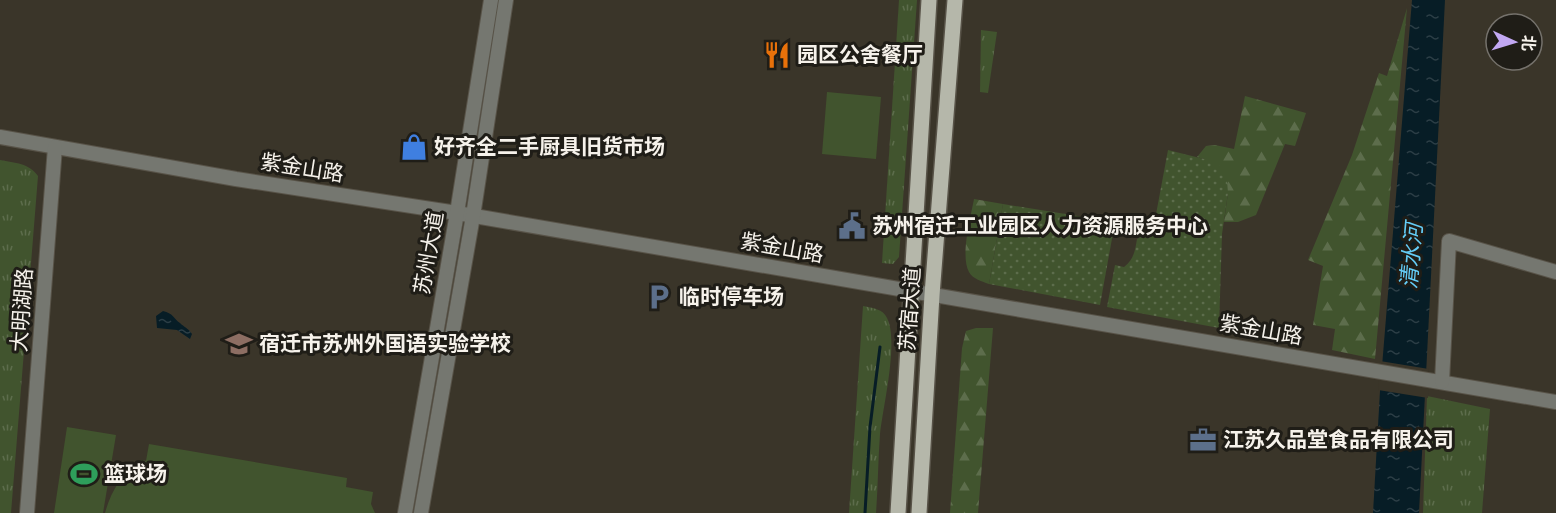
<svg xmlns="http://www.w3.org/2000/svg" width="1556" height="513" viewBox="0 0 1556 513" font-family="Jost,'Noto Sans SC',sans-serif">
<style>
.grass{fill:url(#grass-tufts)}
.forest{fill:url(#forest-firs)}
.garden{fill:url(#garden-dots)}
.pitch{fill:#41542e}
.water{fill:url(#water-ripples)}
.pier{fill:#3a3529}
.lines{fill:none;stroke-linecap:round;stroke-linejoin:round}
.stream{stroke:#071d26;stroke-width:3}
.minor-casing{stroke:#585348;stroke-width:16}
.major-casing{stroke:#585348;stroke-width:18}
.minor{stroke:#757770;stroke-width:14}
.major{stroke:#b5b7aa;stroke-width:15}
.labels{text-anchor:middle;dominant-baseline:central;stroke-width:6;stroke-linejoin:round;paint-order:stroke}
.poi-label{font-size:21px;font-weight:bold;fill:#f6f2eb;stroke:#1f1d17;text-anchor:start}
.street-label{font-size:21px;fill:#f6f2eb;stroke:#1f1d17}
.water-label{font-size:22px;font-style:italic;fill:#64cdf7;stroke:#1f1d17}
</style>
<defs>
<pattern id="grass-tufts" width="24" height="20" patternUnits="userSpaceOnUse" patternTransform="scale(1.5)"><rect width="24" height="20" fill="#41542e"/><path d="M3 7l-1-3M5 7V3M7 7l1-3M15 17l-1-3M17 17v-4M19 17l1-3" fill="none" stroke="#5d6d4c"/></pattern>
<pattern id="forest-firs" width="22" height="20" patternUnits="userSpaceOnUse" patternTransform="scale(1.5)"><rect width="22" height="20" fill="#41542e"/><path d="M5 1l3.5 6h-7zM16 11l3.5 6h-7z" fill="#5d6d4c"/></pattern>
<pattern id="garden-dots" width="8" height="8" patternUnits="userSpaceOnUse" patternTransform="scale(1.5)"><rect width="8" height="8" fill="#41542e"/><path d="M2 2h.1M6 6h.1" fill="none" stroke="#5d6d4c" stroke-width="1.8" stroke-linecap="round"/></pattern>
<pattern id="water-ripples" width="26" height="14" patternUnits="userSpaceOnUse" patternTransform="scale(1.5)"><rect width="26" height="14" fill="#071d26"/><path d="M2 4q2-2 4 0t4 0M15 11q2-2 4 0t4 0" fill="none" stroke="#2c3e46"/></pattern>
</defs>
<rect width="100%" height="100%" fill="#3a3529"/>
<g class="grass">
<path d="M899,0H917L899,257L893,264L882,263Z"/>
<path d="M981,30L997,32L988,93L980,92Z"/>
<path d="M0,160C15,163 29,163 38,176L11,513H0Z"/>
<path d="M863,306C873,308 883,309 887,318C899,341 883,406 880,434C878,460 878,487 876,513H849Z"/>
<path d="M1427,396L1490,409L1482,513H1423Z"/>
</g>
<g class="forest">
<path d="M1407,8L1375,359L1332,350L1335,329L1313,325L1323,266L1308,260L1352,155L1379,73L1387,76Z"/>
<path d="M1245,96L1306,113L1295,146L1285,144L1256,215L1238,222H1224L1228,193L1204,159L1197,157L1206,146L1215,145L1234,149Z"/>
<path d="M974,199L1003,204L989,284C981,281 973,279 969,272C960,256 971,216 974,199Z"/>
<path d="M976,328H993L978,513H950L962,348L966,331Z"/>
</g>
<g class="garden">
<path d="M1168,150L1204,159L1219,165L1227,180L1228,193L1222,234L1219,328L1107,307L1115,265L1124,267C1134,259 1135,251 1137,239L1150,232L1154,225Z"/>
<path d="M1003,204L1115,222L1100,305L989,284Z"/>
</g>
<g class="pitch">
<path d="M827,92L881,97L876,159L822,154Z"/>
<path d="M67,427L116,435L103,513H54Z"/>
<path d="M149,444L347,478L346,487L373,492L371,504L375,513H105C111,491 122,473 141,460L146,461Z"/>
</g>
<g class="water">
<path d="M1412,0H1445L1419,513H1373L1380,391Z"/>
<path d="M163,311C173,313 174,319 180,323C184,327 188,328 192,334L190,339L177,330L157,328L156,316Z"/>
</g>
<path class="pier" d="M1380,361L1429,369L1428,398L1378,390Z"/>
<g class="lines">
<path class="stream" d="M865,513L870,427L880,347"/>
<defs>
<g id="minor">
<path d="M0,137L236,179L457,213L1556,402"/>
<path d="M1442,382L1449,241L1556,272"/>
<path d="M27,513L55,147"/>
<path d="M405,513L457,213L491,0"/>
<path d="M421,513L473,216L506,0"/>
</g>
<g id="major">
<path d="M898,513L929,0"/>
<path d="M919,513L932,295L955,0"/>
</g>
</defs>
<use href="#minor" class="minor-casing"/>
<use href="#major" class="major-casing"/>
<use href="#minor" class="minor"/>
<use href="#major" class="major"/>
</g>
<defs>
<symbol id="restaurant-bare" viewBox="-9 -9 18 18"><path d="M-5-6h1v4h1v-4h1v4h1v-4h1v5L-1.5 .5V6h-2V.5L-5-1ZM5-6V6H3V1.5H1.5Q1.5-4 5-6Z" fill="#e8710a" stroke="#1f1d17" stroke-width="2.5" paint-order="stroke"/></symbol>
<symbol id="shop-bare" viewBox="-9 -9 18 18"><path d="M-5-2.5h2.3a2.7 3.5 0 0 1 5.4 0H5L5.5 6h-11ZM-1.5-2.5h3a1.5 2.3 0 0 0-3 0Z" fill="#3f7fe0" stroke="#1f1d17" stroke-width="2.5" paint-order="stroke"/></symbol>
<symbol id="civic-bare" viewBox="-9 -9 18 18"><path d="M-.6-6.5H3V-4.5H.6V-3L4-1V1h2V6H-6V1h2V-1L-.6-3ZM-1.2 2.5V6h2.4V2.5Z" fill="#5c6f8a" stroke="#1f1d17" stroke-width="2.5" paint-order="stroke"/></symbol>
<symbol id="parking-bare" viewBox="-9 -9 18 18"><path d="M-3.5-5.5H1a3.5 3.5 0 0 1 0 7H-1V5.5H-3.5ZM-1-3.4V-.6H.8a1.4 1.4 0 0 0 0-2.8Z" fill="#5c6f8a" stroke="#1f1d17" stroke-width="2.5" paint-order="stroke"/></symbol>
<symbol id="school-bare" viewBox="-9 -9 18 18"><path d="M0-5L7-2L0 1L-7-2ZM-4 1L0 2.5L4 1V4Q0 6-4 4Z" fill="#8d6e63" stroke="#1f1d17" stroke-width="2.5" paint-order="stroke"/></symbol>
<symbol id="office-bare" viewBox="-9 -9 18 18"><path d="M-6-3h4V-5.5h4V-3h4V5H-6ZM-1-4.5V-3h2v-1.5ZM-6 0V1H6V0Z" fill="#5c6f8a" stroke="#1f1d17" stroke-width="2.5" paint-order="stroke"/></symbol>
<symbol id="stadium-bare" viewBox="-9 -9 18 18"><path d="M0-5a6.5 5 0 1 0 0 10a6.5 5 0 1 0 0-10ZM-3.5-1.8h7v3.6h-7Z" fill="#2e9e5b" stroke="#1f1d17" stroke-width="2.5" paint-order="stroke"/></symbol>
</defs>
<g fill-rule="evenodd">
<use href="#restaurant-bare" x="758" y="36" width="38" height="38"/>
<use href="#shop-bare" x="395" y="128" width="38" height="38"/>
<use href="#civic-bare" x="833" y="207" width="38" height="38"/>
<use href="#parking-bare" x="640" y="278" width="38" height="38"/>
<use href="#school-bare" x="220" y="325" width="38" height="38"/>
<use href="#office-bare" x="1184" y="421" width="38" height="38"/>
<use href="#stadium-bare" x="65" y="455" width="38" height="38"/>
</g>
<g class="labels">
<g class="poi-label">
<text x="797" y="55">园区公舍餐厅</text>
<text x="434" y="147">好齐全二手厨具旧货市场</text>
<text x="872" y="226">苏州宿迁工业园区人力资源服务中心</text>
<text x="679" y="297">临时停车场</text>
<text x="259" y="344">宿迁市苏州外国语实验学校</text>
<text x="1223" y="440">江苏久品堂食品有限公司</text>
<text x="104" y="474">篮球场</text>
</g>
<g class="street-label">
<text transform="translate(302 168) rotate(9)">紫金山路</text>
<text transform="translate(782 248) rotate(10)">紫金山路</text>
<text transform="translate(429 253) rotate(-80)">苏州大道</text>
<text transform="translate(910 309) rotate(-86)">苏宿大道</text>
<text transform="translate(22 310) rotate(-86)">大明湖路</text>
<text transform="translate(1261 330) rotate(10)">紫金山路</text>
</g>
<g class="water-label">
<text transform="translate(1411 256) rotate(-85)">清水河</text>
</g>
</g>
<g transform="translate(1514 42) rotate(94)"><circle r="28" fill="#1f1d17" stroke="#75726c" stroke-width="1.5"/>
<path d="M0-4.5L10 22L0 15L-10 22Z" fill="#c2a8f3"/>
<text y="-9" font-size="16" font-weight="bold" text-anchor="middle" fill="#f6f2eb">北</text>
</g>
</svg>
